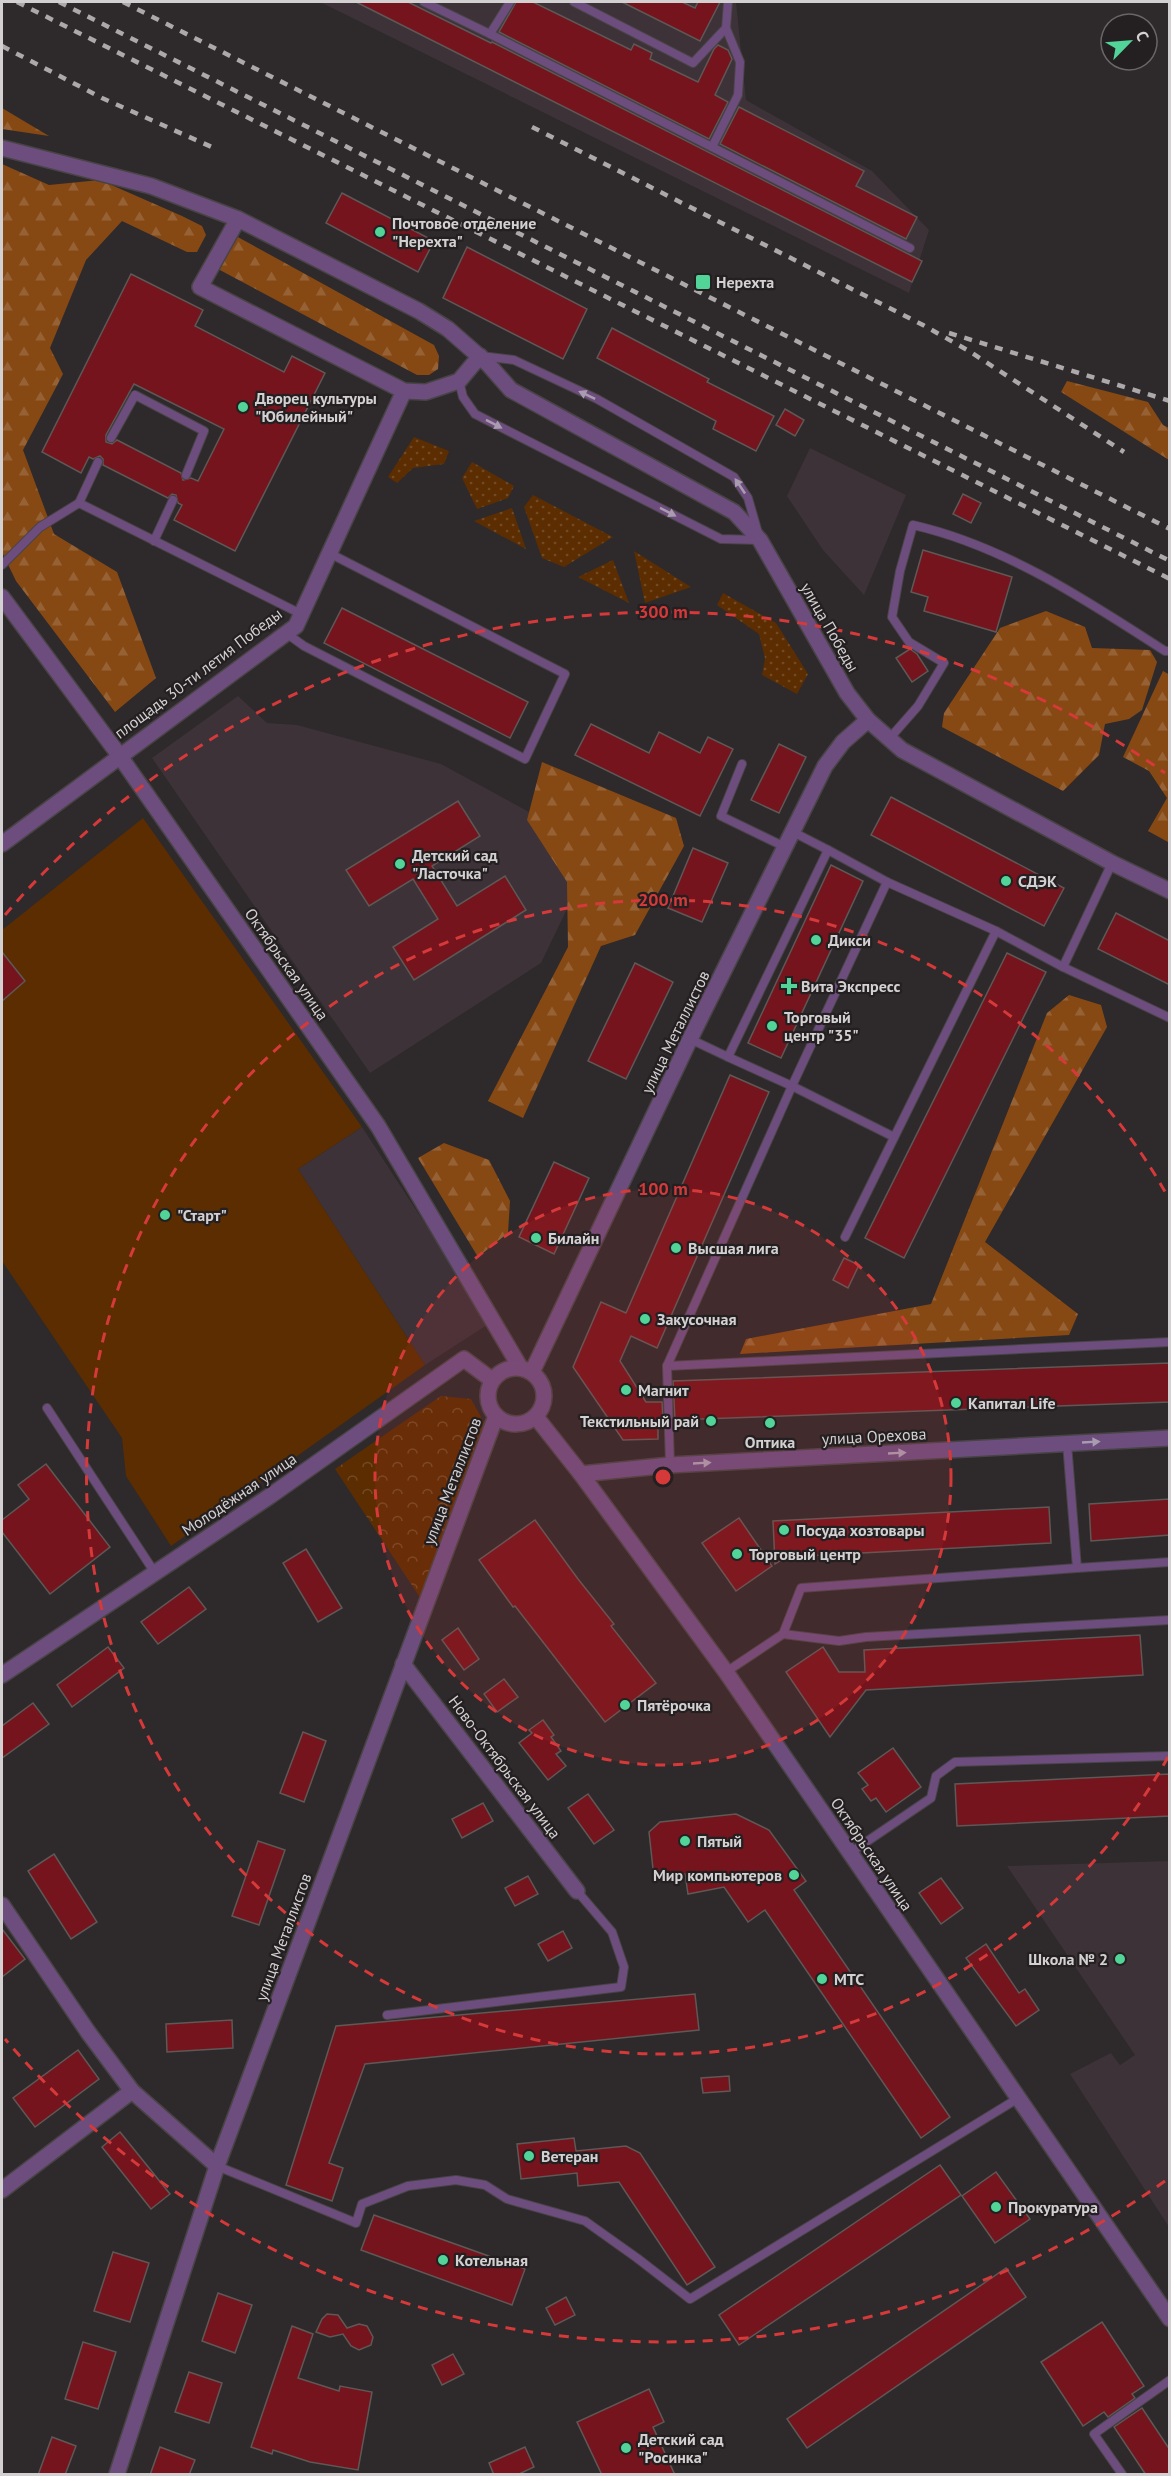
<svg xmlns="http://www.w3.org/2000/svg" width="1171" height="2476" viewBox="0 0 1171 2476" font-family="'PT Sans',sans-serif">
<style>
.built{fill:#3d3237}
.grass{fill:url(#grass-dots)}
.forest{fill:url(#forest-firs)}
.park{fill:url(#park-crowns)}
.pitch{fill:#5b2d01}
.building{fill:#75141d;stroke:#5e5857;stroke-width:1.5;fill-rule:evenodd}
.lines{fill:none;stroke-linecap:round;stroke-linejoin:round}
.service-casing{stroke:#484446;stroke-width:10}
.minor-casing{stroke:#484446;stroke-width:18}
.tertiary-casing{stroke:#484446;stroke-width:18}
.service{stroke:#6d4d7e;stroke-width:8}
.minor{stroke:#6d4d7e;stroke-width:15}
.tertiary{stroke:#6d4d7e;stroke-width:15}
.rail{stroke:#ada9ab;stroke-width:4.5;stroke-dasharray:8 8;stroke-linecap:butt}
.oneway{fill:#aa9cb0}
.ring{fill:none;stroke:#d63939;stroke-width:3;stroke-dasharray:10 8}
.poi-dot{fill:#52d397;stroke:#241f21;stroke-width:2}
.labels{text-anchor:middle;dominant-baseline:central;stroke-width:4.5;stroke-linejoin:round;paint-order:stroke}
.poi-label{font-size:16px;font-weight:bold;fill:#d3d0d1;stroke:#241f21;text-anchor:start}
.street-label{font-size:16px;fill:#d3d0d1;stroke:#241f21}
.centre{fill:#d63939;stroke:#241f21;stroke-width:3}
.ring-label{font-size:18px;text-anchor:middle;font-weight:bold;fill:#d63939;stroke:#241f21;stroke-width:4.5;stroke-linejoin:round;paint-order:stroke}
</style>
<defs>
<pattern id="grass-dots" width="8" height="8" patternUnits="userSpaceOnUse" patternTransform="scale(1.5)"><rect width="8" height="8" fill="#5b2d01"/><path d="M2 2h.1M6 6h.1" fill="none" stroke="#724a25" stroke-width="1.8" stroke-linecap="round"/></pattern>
<pattern id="forest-firs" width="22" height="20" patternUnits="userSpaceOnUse" patternTransform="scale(1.5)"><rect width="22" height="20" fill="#864914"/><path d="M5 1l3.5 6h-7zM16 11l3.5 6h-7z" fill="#966235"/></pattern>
<pattern id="park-crowns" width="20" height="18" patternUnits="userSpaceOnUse" patternTransform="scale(1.5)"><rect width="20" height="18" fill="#5b2d01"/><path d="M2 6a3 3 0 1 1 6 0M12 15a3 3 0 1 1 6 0" fill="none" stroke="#724a25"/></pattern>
</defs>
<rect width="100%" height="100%" fill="#2e292b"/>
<g class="built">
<path d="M320,2H736L746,100L872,171L929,230L909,293Z"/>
<path d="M810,448L906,495L864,595L823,550L787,496Z"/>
<path d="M238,696L267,723L297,725L441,764L564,831L585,896L567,909L541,963L370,1073L152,758Z"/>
<path d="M362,1127L490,1323L425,1365L298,1169Z"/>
<path d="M1169,1861H1170L1169,2227L1070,2074L1111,2053L1120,2065L1135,2055L1007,1866Z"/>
</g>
<g class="grass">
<path d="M414,437L449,451L444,464L413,468L397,483L388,477Z"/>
<path d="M472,462L514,486L508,498L477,509L462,478Z"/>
<path d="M533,495L613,537L564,567L542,558L524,507Z"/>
<path d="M512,508L526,549L474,521Z"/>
<path d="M634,551L691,587L645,603Z"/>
<path d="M613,560L629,603L578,577Z"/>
<path d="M723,593L776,623L808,674L797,694L762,675L765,658L759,634L717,605Z"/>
</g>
<g class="forest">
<path d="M2,108L49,136L2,129Z"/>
<path d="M2,164L49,185L100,180L182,216L202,226L206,235L197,252H187L122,221L86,260L50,348L63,374L23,450L54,534L117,572L156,678L115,712L16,581L2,552Z"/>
<path d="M236,236L434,345L439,356L438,369L429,375H417L218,269Z"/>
<path d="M1067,381L1148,402L1163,425L1169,428V460L1061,392Z"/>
<path d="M1046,611L1085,627L1092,648L1150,650L1157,662L1142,710L1129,719L1105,724L1099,755L1063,791L942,727L944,713L1000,628Z"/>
<path d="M1163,671L1170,675L1168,842L1148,831L1167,798L1149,771L1123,757Z"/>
<path d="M542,762L676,818L684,846L635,935L601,946L523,1118L488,1101L568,947L567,882L527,820Z"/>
<path d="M1069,995L1101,1005L1107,1027L985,1242L1078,1314L1069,1335L740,1354L746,1339L931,1304L1047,1013Z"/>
<path d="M444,1143L489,1160L510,1201L508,1233L478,1257L418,1158Z"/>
</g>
<path class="park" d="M441,1396L471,1399L487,1428L423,1602L335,1469Z"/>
<path class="pitch" d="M143,818L362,1127L298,1169L425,1365L171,1546L126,1476L122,1438L2,1261V930Z"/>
<g class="building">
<path d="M356,2H408L491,43L492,42L922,261L912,282Z"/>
<path d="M516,2H533L631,50L634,44L652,53L650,59L698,82L714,49L718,45L728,50L732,59L715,95L728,102L709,139L499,32Z"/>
<path d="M622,2H682L695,8L698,2H720L700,41Z"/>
<path d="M739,107L864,171L856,186L917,217L906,239L720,144Z"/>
<path d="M342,193L434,241L418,272L326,223Z"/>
<path d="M467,247L587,309L563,359L443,298Z"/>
<path d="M131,274L203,310L195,326L284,372L292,356L325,373L235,551L174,520L182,505L178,503L176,495L172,494L168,498L103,465V459L100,456L93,459L89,457L81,473L42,452ZM134,384L224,429L198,481L191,478L183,480L181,473L117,440L112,444L106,442V435Z"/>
<path d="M612,328L709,379L707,382L774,416L756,451L713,429L716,421L597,358Z"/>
<path d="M785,409L804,420L795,436L776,425Z"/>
<path d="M963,494L981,503L971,523L953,514Z"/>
<path d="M923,550L1012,577L996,632L924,611L928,597L911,592Z"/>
<path d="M342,608L528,702L510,738L324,643Z"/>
<path d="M910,649L917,654L928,671L912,682L896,658Z"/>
<path d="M591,724L649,753L659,732L700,753L708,737L733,749L700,816L575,755Z"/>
<path d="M779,744L806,757L779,813L751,800Z"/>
<path d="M891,797L1064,888L1044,926L871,835Z"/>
<path d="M458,801L480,836L432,866L457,906L505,876L526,910L414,980L393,947L438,919L413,879L369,906L346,870Z"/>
<path d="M693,848L728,863L702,922L668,908Z"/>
<path d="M831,865L863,881L781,1058L748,1043Z"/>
<path d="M1116,913L1170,941V985L1098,949Z"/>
<path d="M2,952L25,981L2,1001Z"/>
<path d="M1007,953L1046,972L904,1258L865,1238Z"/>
<path d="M635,963L673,982L626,1079L588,1061Z"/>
<path d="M730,1075L769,1092L657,1348L631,1336L620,1361L646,1402H662L663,1421H658V1439L623,1440L573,1367L601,1302L626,1313Z"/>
<path d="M554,1162L589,1178L554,1254L519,1237Z"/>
<path d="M844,1258L859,1265L848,1288L833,1280Z"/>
<path d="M1170,1363V1402L675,1420L673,1381Z"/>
<path d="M46,1464L110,1547L50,1594L2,1532V1520L29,1499L18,1485Z"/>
<path d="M1170,1499V1535L1091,1541L1089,1504Z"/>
<path d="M1049,1507L1051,1543L786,1557L775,1564L773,1521Z"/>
<path d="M739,1518L772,1566L736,1591L702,1543Z"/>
<path d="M535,1520L578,1579L614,1624L611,1626L656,1683L605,1722L515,1606L513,1607L479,1560Z"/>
<path d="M306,1549L342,1608L318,1622L283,1563Z"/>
<path d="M189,1587L206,1609L158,1644L141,1622Z"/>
<path d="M458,1628L479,1659L464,1670L442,1640Z"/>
<path d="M1140,1635L1143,1675L866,1690L830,1737L786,1672L823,1647L839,1672H865L864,1650Z"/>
<path d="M108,1647L124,1668L72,1707L57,1685Z"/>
<path d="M504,1679L518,1697L497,1712L484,1694Z"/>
<path d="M33,1703L49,1724L2,1758V1726Z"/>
<path d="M543,1720L554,1735L551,1737L561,1751L556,1754L566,1766L548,1780L519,1743L532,1733L529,1730Z"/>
<path d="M303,1732L326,1741L304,1802L280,1793Z"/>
<path d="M893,1748L921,1787L886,1812L876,1798L871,1801L862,1789L868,1785L858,1773Z"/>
<path d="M1170,1774V1816L957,1826L955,1784Z"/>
<path d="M588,1794L614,1830L594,1844L568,1808Z"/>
<path d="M483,1803L493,1821L462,1838L452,1819Z"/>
<path d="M736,1814L769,1830L806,1881L794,1890L950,2117L921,2138L765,1910L748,1922L724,1887L688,1894L685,1874L654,1878L649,1832L660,1822Z"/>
<path d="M258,1841L285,1850L259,1925L232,1916Z"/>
<path d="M54,1854L97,1922L71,1939L28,1871Z"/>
<path d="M528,1876L538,1894L515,1906L505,1888Z"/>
<path d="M941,1878L963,1908L941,1924L919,1893Z"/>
<path d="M2,1929L25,1959L2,1977Z"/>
<path d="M563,1931L572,1948L548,1961L538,1944Z"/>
<path d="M986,1944L1019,1993L1025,1989L1039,2010L1016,2026L966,1958Z"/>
<path d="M695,1994L699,2030L365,2064L329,2163L343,2168L332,2201L286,2185L336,2026Z"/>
<path d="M232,2020L233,2048L167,2052L166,2024Z"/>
<path d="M78,2050L99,2079L35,2127L13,2098Z"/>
<path d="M729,2076L730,2091L703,2093L701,2078Z"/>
<path d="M120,2132L170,2194L151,2209L102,2147Z"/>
<path d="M574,2138L576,2151L626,2146L640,2153L715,2267L687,2285L619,2182L578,2186L577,2173L521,2179L517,2144Z"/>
<path d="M940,2165L961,2195L739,2345L719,2315Z"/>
<path d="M996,2172L1030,2219L995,2243L962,2196Z"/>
<path d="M374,2215L525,2269L512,2305L361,2250Z"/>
<path d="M113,2252L149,2263L130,2322L94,2311Z"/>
<path d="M1006,2268L1026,2297L807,2448L787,2419Z"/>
<path d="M218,2293L252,2305L235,2353L202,2341Z"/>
<path d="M566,2297L575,2315L555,2325L546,2308Z"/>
<path d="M327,2314L338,2315L347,2328L359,2324L367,2326L373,2337L371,2345L359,2350L351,2346L343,2334L330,2337L316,2332L322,2319Z"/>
<path d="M1102,2322L1144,2386L1132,2394L1135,2398L1108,2417L1104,2412L1083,2426L1041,2362Z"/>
<path d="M292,2326L313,2334L298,2378L339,2391L340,2386L372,2392L358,2470L310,2462L273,2450L272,2454L251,2447Z"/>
<path d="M83,2342L116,2352L98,2409L65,2399Z"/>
<path d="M453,2354L464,2374L442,2385L432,2365Z"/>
<path d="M189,2372L222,2383L209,2423L175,2412Z"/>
<path d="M649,2389L664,2422L653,2427L675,2475H602L577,2422Z"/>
<path d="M1142,2408L1170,2450V2475H1146L1114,2427Z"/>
<path d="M52,2437L76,2446L65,2475H38Z"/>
<path d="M160,2447L195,2460L189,2475H150Z"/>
<path d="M525,2447L534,2467L517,2475H494L489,2463Z"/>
</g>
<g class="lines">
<defs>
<g id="service">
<path d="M424,2L490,34L510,2"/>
<path d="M574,2L693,63L726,28L728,2"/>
<path d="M490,34L910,248"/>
<path d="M712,147L738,95L740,62L726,28"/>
<path d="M459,381L463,397L475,414L721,539L760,540L748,498L734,477L597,399L514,360L481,356"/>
<path d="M111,438L135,395L204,431L186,475"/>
<path d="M98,462L79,503L301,614"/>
<path d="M154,541L173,500"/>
<path d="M2,565L40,527L79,503"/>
<path d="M286,633L304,646L525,759L565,674L329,553"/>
<path d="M889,739L918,706L944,663L909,642L892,617L900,571L913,525C1005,546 1086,600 1165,651H1170"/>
<path d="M742,764L721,816L785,847"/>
<path d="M828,850L887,882L996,931L1063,967L1170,1018"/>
<path d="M887,882L792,1086L667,1366L1170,1342"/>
<path d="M1063,967L1112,863"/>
<path d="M690,1039L728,1057L828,850L793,832"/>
<path d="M728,1057L792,1086L894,1137"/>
<path d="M845,1237L996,931"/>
<path d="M667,1366L670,1465"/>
<path d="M47,1408L155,1573"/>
<path d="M1067,1443L1077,1568L1170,1562"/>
<path d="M783,1634L839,1641L866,1637L1170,1620"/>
<path d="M726,1672L783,1634L801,1588L1077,1568"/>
<path d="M850,1853L931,1798L936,1776L955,1762L1170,1756"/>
<path d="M387,2015L621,1987L624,1967L612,1932L577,1891"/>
<path d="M217,2166L356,2223L362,2204L408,2186L456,2180L485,2185L507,2199L585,2221L637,2258L690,2299L1017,2099"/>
<path d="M1122,2474L1094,2434L1170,2380"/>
</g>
<g id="minor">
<path d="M238,219L200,287L404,391L426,392L459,381L480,356"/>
<path d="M2,597L119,755L378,1126L520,1367"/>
<path d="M2,844L296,626L404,391"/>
<path d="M403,1664L577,1891"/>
<path d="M2,1675L270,1496L464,1359L492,1380"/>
<path d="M2,1905L88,2032L132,2091L217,2166"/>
<path d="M2,2190L132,2091"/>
</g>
<g id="tertiary">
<path d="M2,148L151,186L238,219L419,311L448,329L488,364L511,390L734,512L760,540L847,693L868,720L902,750L1112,863L1170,891"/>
<circle cx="516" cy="1396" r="28"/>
<path d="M532,1372L690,1039L825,766L843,742L868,720"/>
<path d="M536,1417L581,1474L726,1672L1170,2319"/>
<path d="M581,1474L670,1465L1170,1438"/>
<path d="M117,2474L217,2166L496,1416"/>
</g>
</defs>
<use href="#service" class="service-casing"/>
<use href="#minor" class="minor-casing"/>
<use href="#tertiary" class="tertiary-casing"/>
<use href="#service" class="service"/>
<use href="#minor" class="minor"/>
<use href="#tertiary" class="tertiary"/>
<g class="rail">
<path d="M17,2L1170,579"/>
<path d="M59,2L1170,561"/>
<path d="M123,2L1170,529"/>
<path d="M2,46L102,98L214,148"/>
<path d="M532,127L923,325L969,351L1124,452"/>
<path d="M949,333L1170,401"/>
</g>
</g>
<defs><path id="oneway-solid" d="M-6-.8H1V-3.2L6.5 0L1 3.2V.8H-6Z" transform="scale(1.5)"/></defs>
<g class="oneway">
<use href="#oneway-solid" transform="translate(587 395) rotate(-155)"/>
<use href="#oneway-solid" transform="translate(494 424) rotate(27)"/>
<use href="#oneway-solid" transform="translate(740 486) rotate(-124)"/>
<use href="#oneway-solid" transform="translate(668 512) rotate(27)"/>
<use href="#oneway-solid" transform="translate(1091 1442) rotate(-3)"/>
<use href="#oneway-solid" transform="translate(897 1453) rotate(-3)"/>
<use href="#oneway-solid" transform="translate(702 1463) rotate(-3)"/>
</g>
<circle cx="663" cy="1477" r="288" fill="#d63939" fill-opacity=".12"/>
<g class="ring">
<circle cx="663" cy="1477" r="288"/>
<path d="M1168 1757A577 577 0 1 1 1168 1197"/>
<path d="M1165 2181A865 865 0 0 1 5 2039M5 915A865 865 0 0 1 1165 773"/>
</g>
<g class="poi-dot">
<circle cx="380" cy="232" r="6"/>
<rect x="695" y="274" width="16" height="16" rx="3"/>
<circle cx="243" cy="407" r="6"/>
<circle cx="400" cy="864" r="6"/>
<circle cx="1006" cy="881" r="6"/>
<circle cx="816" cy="940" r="6"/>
<path d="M786 977h6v6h6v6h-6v6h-6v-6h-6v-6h6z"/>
<circle cx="772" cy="1026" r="6"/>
<circle cx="165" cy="1215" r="6"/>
<circle cx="536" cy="1238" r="6"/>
<circle cx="676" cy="1248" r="6"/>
<circle cx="645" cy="1319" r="6"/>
<circle cx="626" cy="1390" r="6"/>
<circle cx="956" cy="1403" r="6"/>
<circle cx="711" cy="1421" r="6"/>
<circle cx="770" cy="1423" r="6"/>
<circle cx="784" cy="1530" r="6"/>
<circle cx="737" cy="1554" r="6"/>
<circle cx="625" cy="1705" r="6"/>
<circle cx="685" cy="1841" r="6"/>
<circle cx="794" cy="1875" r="6"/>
<circle cx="1120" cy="1959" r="6"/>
<circle cx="822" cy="1979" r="6"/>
<circle cx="529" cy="2156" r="6"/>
<circle cx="996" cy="2207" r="6"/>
<circle cx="443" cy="2260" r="6"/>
<circle cx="626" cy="2448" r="6"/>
</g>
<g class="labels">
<g class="poi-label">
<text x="392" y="223">Почтовое отделение<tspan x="392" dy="18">"Нерехта"</tspan></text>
<text x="716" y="282">Нерехта</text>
<text x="255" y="398">Дворец культуры<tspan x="255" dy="18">"Юбилейный"</tspan></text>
<text x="412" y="855">Детский сад<tspan x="412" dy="18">"Ласточка"</tspan></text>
<text x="1018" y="881">СДЭК</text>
<text x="828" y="940">Дикси</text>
<text x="801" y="986">Вита Экспресс</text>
<text x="784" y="1017">Торговый<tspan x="784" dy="18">центр "35"</tspan></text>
<text x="177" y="1215">"Старт"</text>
<text x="548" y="1238">Билайн</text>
<text x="688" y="1248">Высшая лига</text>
<text x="657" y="1319">Закусочная</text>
<text x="638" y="1390">Магнит</text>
<text x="968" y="1403">Капитал Life</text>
<text x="699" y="1421" text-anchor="end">Текстильный рай</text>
<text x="770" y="1442" text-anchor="middle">Оптика</text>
<text x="796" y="1530">Посуда хозтовары</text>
<text x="749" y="1554">Торговый центр</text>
<text x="637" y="1705">Пятёрочка</text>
<text x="697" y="1841">Пятый</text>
<text x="782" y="1875" text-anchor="end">Мир компьютеров</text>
<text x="1108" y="1959" text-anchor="end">Школа № 2</text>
<text x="834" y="1979">МТС</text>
<text x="541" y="2156">Ветеран</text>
<text x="1008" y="2207">Прокуратура</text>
<text x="455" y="2260">Котельная</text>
<text x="638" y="2439">Детский сад<tspan x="638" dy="18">"Росинка"</tspan></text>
</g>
<g class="street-label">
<text transform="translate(830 627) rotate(60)">улица Победы</text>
<text transform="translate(198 673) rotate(-37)">площадь 30-ти летия Победы</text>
<text transform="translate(287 964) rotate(55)">Октябрьская улица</text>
<text transform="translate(675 1032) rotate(-64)">улица Металлистов</text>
<text transform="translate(874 1436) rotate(-3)">улица Орехова</text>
<text transform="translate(452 1481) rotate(-69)">улица Металлистов</text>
<text transform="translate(239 1494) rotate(-34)">Молодёжная улица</text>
<text transform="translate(505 1767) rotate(53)">Ново-Октябрьская улица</text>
<text transform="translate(872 1854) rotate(56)">Октябрьская улица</text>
<text transform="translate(283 1937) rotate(-70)">улица Металлистов</text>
</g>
</g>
<circle cx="663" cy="1477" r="9" class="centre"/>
<g class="ring-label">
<text x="663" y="618">300 m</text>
<text x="663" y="906">200 m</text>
<text x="663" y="1195">100 m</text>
</g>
<rect width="1171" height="2476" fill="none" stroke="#d3d0d1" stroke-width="6"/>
<g transform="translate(1129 42) rotate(65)"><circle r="28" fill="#241f21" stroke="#6a6667" stroke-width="1.5"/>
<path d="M0-4.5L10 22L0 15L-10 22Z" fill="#52d397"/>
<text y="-9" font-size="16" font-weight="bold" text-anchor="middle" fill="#d3d0d1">С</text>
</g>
</svg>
